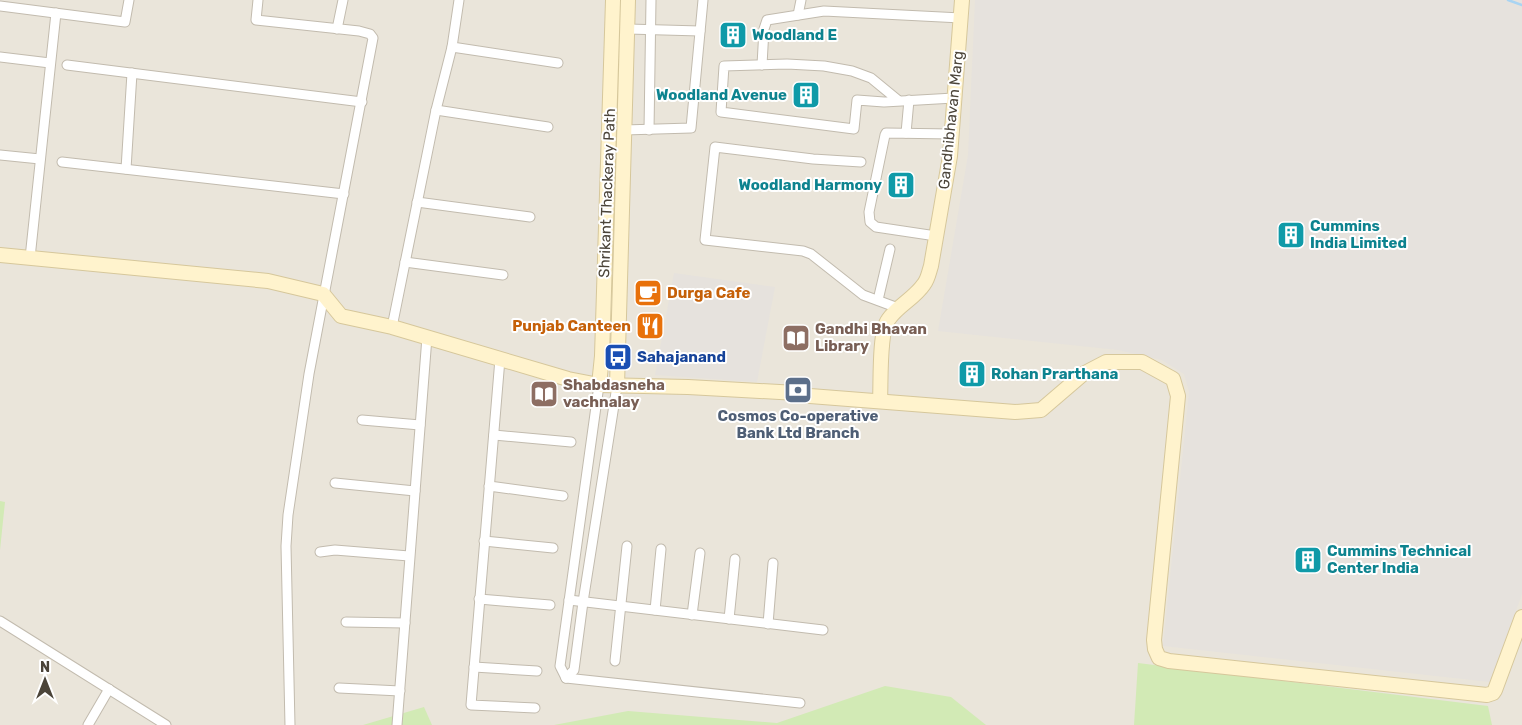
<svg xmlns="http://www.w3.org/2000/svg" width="1522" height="725" viewBox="0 0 1522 725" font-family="Rubik,sans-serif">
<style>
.residential{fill:#eae5da}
.industrial{fill:#e6e2dd}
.green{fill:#d2eab5}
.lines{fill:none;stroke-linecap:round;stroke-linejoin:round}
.stream{stroke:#a9d4f2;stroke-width:2.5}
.street-casing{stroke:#c2bbae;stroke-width:11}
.secondary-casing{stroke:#d6c79b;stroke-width:16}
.street{stroke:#fff;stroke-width:9}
.secondary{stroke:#fff3cd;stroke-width:14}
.labels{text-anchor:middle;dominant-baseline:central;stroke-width:4;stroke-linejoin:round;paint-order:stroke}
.culture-label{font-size:15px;font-weight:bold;fill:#0d838f;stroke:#fff;text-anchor:start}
.street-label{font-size:15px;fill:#4b4439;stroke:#fff}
.food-label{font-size:15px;font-weight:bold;fill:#c56008;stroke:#fff;text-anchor:start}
.education-label{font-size:15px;font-weight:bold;fill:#785e54;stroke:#fff;text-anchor:start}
.transit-label{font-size:15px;font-weight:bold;fill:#164399;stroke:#fff;text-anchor:start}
.service-label{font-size:15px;font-weight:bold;fill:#4e5e75;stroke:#fff}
</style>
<rect width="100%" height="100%" fill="#f6f3ec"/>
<rect class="residential" x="0" y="0" width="1522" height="725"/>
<g class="industrial">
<path d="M975,0H1522V594L1490,682L1163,646L1189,392L1184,374L1162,360L1118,350L938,331L968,155Z"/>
<path d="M674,273L775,287L757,382L655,375Z"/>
</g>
<g class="green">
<path d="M0,501L5,502L0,550Z"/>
<path d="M1138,663L1488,706L1492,725H1134Z"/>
<path d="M885,686L951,697L986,725H554L628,711L777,723Z"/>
<path d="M424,707L432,725H363Z"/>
</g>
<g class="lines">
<path class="stream" d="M1508,0L1522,5"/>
<defs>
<g id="street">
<path d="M258,0L256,20L359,31L370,34L373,38L309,374L288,515L286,546L290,725"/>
<path d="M0,6L125,22L129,0"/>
<path d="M798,15L801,0"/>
<path d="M337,29L343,0"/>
<path d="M628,29L700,31"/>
<path d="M452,47L558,63"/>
<path d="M0,57L50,63"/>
<path d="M67,65L362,102"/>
<path d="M762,65L764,29L767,20L824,11L961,18"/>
<path d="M899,101L871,78L852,71L824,66L787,64L724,66L721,112L854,129L857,100L884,102L954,98"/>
<path d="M436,110L548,127"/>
<path d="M624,130L691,128L703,0"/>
<path d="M649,130L651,0"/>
<path d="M906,133L909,100"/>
<path d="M0,155L40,159"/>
<path d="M62,162L344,194"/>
<path d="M861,162L813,159L715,147L705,240L803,251L811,254L863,295L898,308"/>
<path d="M126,169L132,73"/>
<path d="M417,202L530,217"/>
<path d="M936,236L876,227L870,222L869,212L885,135L886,133L952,134"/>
<path d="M30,258L56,13"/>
<path d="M405,262L503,275"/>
<path d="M878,300L890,249"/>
<path d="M392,327L436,110L452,47L459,0"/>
<path d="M500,359L471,705L535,708"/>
<path d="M362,420L420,425"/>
<path d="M494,435L571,442"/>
<path d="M335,483L415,491"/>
<path d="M489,486L563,496"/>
<path d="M484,541L553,548"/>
<path d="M320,552L335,550L409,556"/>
<path d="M479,599L550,605"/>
<path d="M569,600L823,630"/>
<path d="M655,610L661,549"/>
<path d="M692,615L700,553"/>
<path d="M729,619L735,559"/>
<path d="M0,621L166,725"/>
<path d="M346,622L405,623"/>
<path d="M768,624L773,563"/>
<path d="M615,661L627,546"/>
<path d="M474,667L537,671"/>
<path d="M566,678L574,670L583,602L617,386"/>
<path d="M566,678L560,666L599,385"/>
<path d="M566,678L800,703"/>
<path d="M339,688L400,691"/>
<path d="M88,725L109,689"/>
<path d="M397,725L427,337"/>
</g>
<g id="secondary">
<path d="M0,255L268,281L323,294L341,316L392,327L568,379L599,385L688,387L797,393L810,396L1015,412L1041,410L1083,374L1106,362H1142L1173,379L1178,396L1154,640L1155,649L1159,658L1169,661L1487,695L1493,693L1495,690L1522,617"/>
<path d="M599,385L602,356L613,0"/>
<path d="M617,386L628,0"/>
<path d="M880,401C881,384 879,332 888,320C898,305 914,299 924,284C928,279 929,272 931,266L950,156L962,0"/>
</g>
</defs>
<use href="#street" class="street-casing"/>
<use href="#secondary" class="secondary-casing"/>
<use href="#street" class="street"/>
<use href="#secondary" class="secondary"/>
</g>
<defs>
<symbol id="building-square" viewBox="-11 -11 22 22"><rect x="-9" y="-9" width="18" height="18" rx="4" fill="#0f9aa8" stroke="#fff"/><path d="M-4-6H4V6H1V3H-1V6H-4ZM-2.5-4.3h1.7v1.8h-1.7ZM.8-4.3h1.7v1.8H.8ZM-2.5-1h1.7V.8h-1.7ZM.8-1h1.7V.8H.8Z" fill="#fff"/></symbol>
<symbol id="cafe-square" viewBox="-11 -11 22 22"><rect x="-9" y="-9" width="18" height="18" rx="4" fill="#e8710a" stroke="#fff"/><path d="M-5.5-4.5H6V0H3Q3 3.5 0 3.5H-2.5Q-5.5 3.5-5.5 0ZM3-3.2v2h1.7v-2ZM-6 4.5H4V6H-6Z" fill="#fff"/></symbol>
<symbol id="restaurant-square" viewBox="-11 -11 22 22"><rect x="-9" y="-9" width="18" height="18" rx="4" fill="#e8710a" stroke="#fff"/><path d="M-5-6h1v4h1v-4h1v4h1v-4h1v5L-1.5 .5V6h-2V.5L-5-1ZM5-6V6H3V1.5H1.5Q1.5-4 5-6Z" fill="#fff"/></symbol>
<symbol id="library-square" viewBox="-11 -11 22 22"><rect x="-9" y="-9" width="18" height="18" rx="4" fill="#8d6e63" stroke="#fff"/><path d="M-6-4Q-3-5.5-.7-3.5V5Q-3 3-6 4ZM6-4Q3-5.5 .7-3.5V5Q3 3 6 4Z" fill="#fff"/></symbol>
<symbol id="bus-square" viewBox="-11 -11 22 22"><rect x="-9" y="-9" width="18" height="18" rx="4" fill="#1a4fb4" stroke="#fff"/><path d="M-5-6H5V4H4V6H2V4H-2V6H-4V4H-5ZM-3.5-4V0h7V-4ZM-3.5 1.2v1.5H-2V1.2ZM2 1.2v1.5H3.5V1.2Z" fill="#fff"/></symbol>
<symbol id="bank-square" viewBox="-11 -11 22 22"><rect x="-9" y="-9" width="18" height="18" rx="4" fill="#5c6f8a" stroke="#fff"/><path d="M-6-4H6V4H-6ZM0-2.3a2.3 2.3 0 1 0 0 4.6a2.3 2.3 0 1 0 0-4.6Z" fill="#fff"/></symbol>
</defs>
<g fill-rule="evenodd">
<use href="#building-square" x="717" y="19" width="32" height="32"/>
<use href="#building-square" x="790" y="79" width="32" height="32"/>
<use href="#building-square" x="885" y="169" width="32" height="32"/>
<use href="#building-square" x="1275" y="219" width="32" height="32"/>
<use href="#cafe-square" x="632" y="277" width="32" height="32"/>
<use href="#restaurant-square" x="634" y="310" width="32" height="32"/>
<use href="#library-square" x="780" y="322" width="32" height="32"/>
<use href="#bus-square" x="602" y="341" width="32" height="32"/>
<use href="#building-square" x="956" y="358" width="32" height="32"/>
<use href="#bank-square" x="782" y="374" width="32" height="32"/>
<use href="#library-square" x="528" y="378" width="32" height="32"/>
<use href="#building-square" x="1292" y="544" width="32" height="32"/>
</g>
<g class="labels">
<g class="culture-label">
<text x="752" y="35">Woodland E</text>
<text x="787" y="95" text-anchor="end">Woodland Avenue</text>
<text x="882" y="185" text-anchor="end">Woodland Harmony</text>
<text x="1310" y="226">Cummins<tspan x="1310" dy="17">India Limited</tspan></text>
<text x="991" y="374">Rohan Prarthana</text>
<text x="1327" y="551">Cummins Technical<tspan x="1327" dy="17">Center India</tspan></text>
</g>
<g class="street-label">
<text transform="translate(951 120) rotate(-84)">Gandhibhavan Marg</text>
<text transform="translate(607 193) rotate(-88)">Shrikant Thackeray Path</text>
</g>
<g class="food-label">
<text x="667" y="293">Durga Cafe</text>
<text x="631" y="326" text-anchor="end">Punjab Canteen</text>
</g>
<g class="education-label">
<text x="815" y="329">Gandhi Bhavan<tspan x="815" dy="17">Library</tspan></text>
<text x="563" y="385">Shabdasneha<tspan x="563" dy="17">vachnalay</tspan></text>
</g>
<g class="transit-label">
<text x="637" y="357">Sahajanand</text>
</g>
<g class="service-label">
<text x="798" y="416">Cosmos Co-operative<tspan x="798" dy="17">Bank Ltd Branch</tspan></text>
</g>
</g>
<g transform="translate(45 680)" stroke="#ffffff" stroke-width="4" paint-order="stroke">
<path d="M0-4L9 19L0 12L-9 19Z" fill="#4b4439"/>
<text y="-8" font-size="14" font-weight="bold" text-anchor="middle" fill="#4b4439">N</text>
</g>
</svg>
